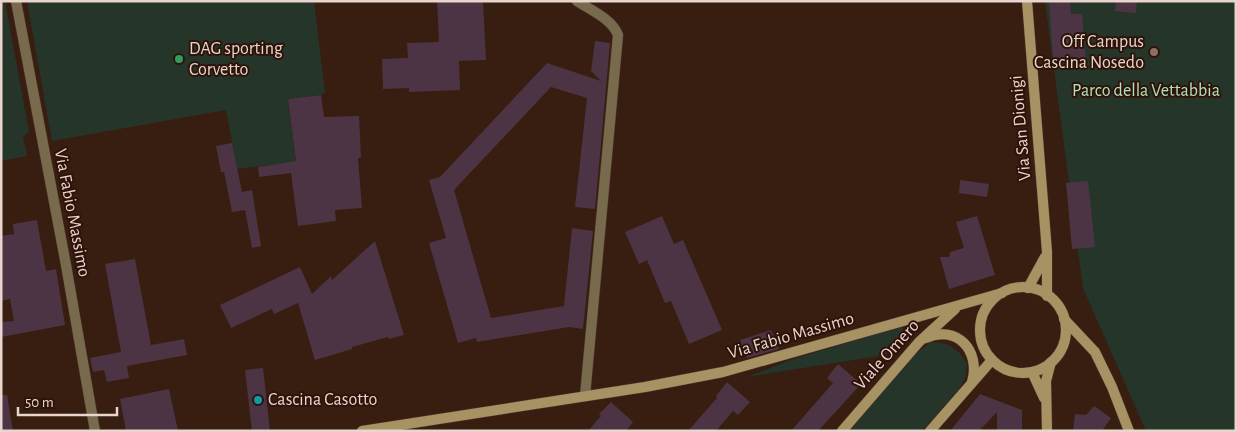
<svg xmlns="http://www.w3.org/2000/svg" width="1237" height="432" viewBox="0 0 1237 432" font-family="'Alegreya Sans',sans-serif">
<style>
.green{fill:#26352a}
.building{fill:#4c3444}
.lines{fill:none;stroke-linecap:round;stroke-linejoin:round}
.street-casing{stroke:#543a2f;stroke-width:11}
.secondary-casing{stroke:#543a2f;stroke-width:11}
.street{stroke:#776a4d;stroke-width:10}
.secondary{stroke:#a69262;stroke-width:10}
.education-dot{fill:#8d6e63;stroke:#2e1308;stroke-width:2}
.leisure-dot{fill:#2e9e5b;stroke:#2e1308;stroke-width:2}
.culture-dot{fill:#0f9aa8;stroke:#2e1308;stroke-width:2}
.labels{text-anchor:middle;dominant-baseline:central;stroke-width:4;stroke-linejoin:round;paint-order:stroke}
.poi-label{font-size:18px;fill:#e8d5ce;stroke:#2e1308;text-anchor:start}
.park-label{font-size:18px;fill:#b1e2bd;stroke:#2e1308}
.street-label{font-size:18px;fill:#e8d5ce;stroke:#2e1308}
</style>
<rect width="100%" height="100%" fill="#381d11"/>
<g class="green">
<path d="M1,1H5L29,132L23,137L27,156L1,161Z"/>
<path d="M27,1H314L325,92L321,95L288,99L296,162L237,169L226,110L52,141Z"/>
<path d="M1045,1H1236V431H1146L1083,288Z"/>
<path d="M901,327L906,332L885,355L747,377L793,359Z"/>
<path d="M930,342C950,343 956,347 967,363L966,376L960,388L922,431H849L917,353Z"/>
</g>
<g class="building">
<path d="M437,1H483L486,60L459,61L460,90L409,92V88L383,89L382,59L408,58L407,43L439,42Z"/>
<path d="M1049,1H1070L1071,14H1082L1086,66H1072L1071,57L1053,59Z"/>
<path d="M1116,1H1137L1136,13L1115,11Z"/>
<path d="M595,41L610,43L595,209L575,207L587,98L551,87L454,190L491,318L564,306L572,228L593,231L583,329L569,327L477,342L476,338L458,343L429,243L446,238L429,180L440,177L547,63L601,81L591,71Z"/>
<path d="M321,95L324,117L359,116L361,158H358L362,208L335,210L336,221L298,226L291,173L259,177L258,167L296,161L288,99Z"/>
<path d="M232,143L242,192L252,190L261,246L252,248L245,210L232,212L224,172H221L216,146Z"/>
<path d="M960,180L989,184L987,197L959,193Z"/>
<path d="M1088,181L1095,247L1072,249L1066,183Z"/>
<path d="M662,216L674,244L683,240L722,330L689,344L671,301L665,303L647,260L639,264L625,232Z"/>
<path d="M977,216L995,275L949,289L940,257H949L950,252L964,248L956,222Z"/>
<path d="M37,220L46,271L56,269L65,325L1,337V322L14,321L10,299L1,301V236L14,234L13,224Z"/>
<path d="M375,241L404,335L389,339L388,337L352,347V349L315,360L298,303L274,314L272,309L231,328L220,305L300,267L312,294L331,276L332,280Z"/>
<path d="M135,259L151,345L184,339L187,355L127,366L129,378L107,382L104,370L93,372L90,358L121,352L105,264Z"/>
<path d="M771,330L779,349L747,358L740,340Z"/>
<path d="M838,364L861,384L818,431H791L833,383L827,378Z"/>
<path d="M263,368L270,431H252L245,370Z"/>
<path d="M727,382L750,402L738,415L733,411L716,431H688L717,398L716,396Z"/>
<path d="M169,389L178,431H126L120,399Z"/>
<path d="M980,394L1022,410V431H997V412L979,431H950Z"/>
<path d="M1,395H7L13,431H1Z"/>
<path d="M611,402L633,422L626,431H588L601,416L599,414Z"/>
<path d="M1094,406L1111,418L1102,431H1073L1075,414L1086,415Z"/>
</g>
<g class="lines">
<defs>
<g id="street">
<path d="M16,1L66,265L95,431"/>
<path d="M577,1C592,11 612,19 618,35L585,396"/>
</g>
<g id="secondary">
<path d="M1027,1L1047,252V296"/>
<circle cx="1023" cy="330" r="43"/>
<path d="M1028,288L1045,257"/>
<path d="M1064,319L1095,352L1112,387L1129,431"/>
<path d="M926,338C957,324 981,351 972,382"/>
<path d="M1032,372L1044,398"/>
<path d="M362,431L645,387L723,372L1002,293"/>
<path d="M842,431L919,342L955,309"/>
<path d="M930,431L992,360"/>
<path d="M1047,431L1046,381L1051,362"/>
</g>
</defs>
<use href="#street" class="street-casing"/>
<use href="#secondary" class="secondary-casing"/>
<use href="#street" class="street"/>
<use href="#secondary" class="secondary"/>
</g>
<circle class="education-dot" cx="1154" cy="52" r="5"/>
<circle class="leisure-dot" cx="179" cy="59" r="5"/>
<circle class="culture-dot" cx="258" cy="400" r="5"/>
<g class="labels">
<g class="poi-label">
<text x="1144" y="42" text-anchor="end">Off Campus<tspan x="1144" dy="21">Cascina Nosedo</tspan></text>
<text x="189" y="49">DAG sporting<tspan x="189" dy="21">Corvetto</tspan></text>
<text x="268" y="400">Cascina Casotto</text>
</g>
<g class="park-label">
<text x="1146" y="91">Parco della Vettabbia</text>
</g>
<g class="street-label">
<text transform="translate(1021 128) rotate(-95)">Via San Dionigi</text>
<text transform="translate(72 213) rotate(79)">Via Fabio Massimo</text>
<text transform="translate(791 336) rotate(-16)">Via Fabio Massimo</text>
<text transform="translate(887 355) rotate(-48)">Viale Omero</text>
</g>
</g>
<rect width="1237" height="432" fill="none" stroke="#e8d5ce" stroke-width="5"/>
<path d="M18 407v8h99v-8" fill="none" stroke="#e8d5ce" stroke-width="2.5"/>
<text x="25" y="407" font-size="15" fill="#e8d5ce" stroke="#2e1308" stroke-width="4" paint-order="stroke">50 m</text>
</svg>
